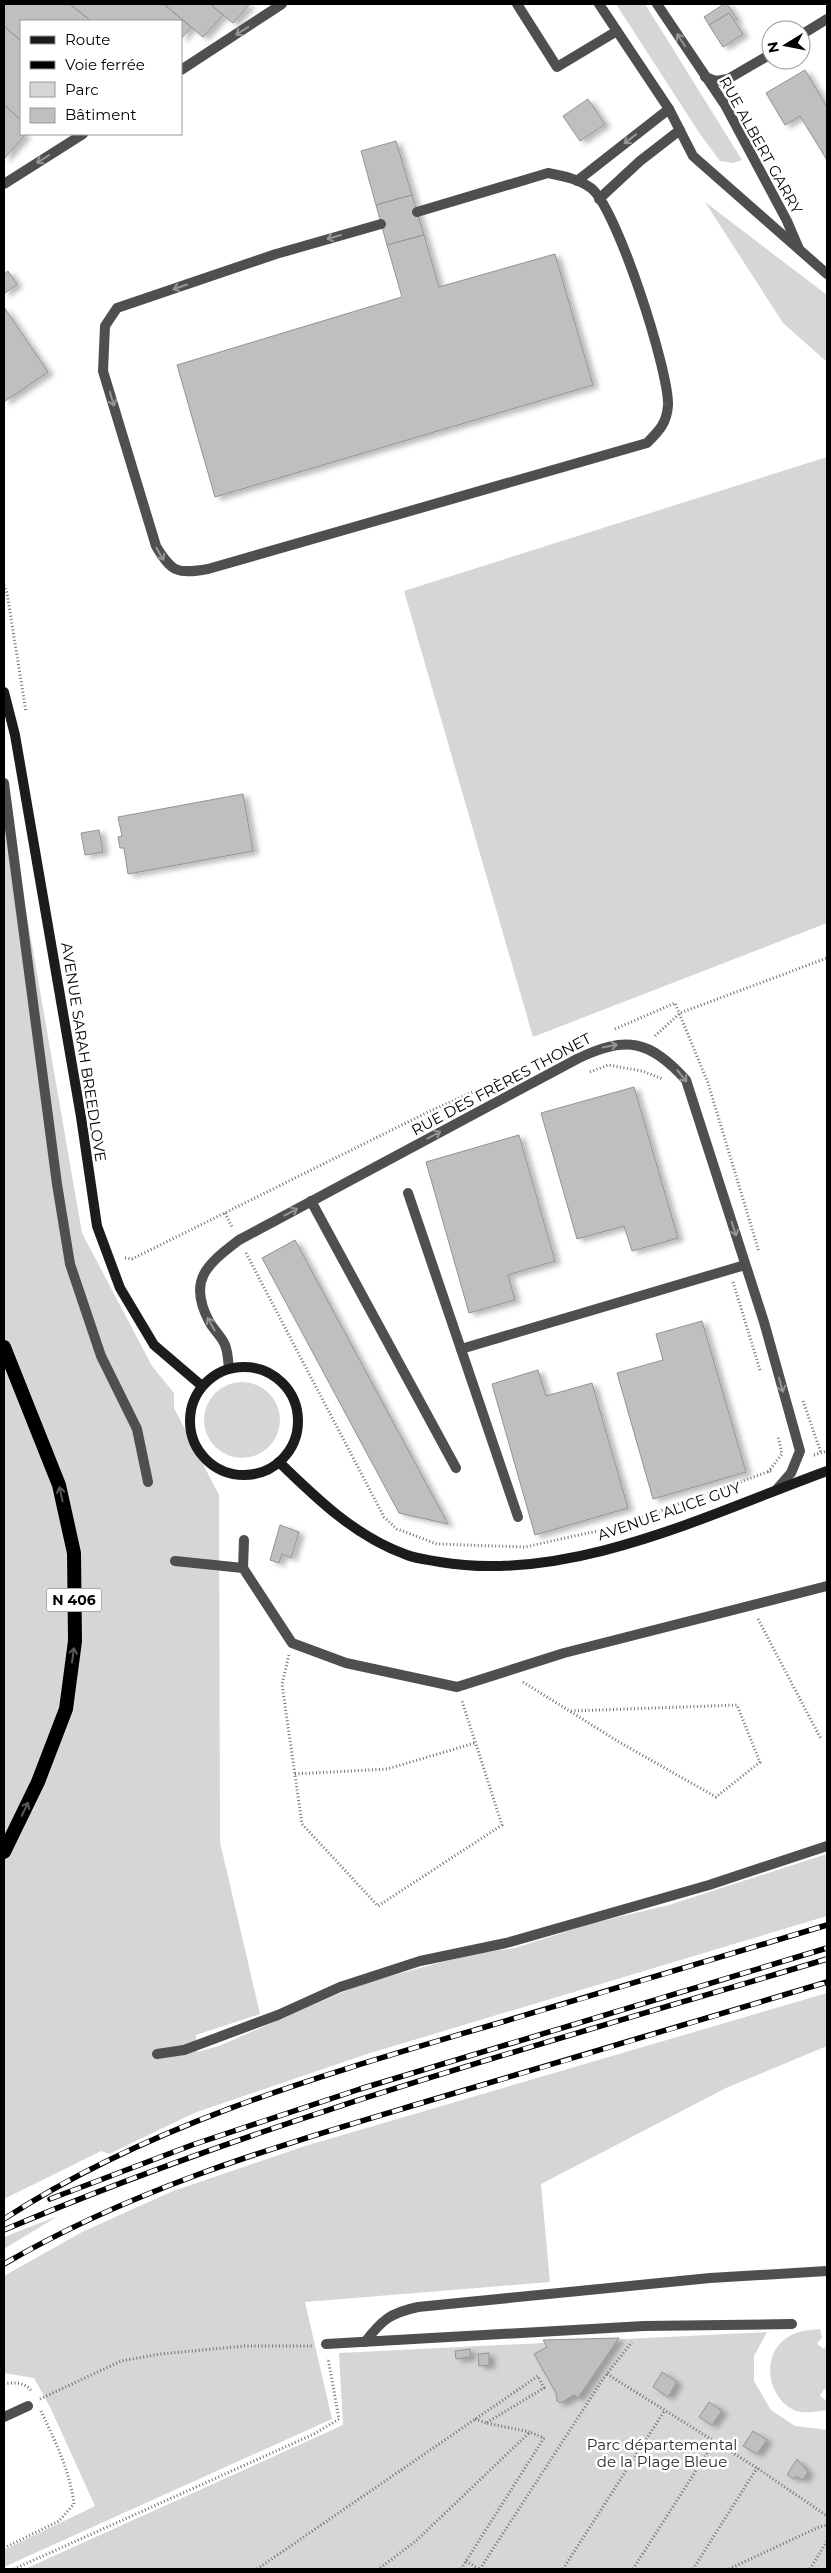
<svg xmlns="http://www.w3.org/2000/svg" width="831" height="2573" viewBox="0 0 831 2573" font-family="Montserrat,sans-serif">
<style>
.green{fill:#d6d6d6}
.building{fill:#bfbfbf;stroke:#939393;filter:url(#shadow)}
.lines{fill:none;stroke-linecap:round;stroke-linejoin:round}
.trunk-casing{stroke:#dbdbdb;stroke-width:16}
.path{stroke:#717171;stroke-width:3;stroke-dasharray:1 2.5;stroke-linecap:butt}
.service{stroke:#4f4f4f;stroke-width:10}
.minor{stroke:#4f4f4f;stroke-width:10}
.secondary{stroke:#1c1c1c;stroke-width:10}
.trunk{stroke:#000;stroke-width:14}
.rail-casing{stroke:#000;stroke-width:5.5}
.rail{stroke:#fff;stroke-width:4;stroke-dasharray:11;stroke-linecap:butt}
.oneway{stroke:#959595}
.oneway2{stroke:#595959}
.labels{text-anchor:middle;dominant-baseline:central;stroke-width:5;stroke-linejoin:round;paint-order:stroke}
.shield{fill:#fff;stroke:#4c4c4c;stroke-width:1}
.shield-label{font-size:14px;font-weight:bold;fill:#000}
.street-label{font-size:15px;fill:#000;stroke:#fff}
.park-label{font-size:15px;fill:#2d2d2d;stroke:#fff}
</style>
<defs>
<filter id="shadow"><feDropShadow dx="5.5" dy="3" stdDeviation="2.5" flood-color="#0004"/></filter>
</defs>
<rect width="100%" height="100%" fill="#fff"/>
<g class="green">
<path d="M616,4H645L742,160L733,163L720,161L700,134Z"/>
<path d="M705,202L827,295V362L783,323Z"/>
<path d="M827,457V923L533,1037L404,591Z"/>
<path d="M4,783L82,1233L152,1366L174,1393V1408L219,1495L220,1842L260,2014L196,2035L197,2052L219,2046L361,1984L475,1953L515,1948L593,1923L669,1905L827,1854V1916L367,2054L194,2113L109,2154L101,2151L4,2199Z"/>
<circle cx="242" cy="1420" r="38"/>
<path d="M827,1993V2046L726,2088L541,2184L550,2282L305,2302L332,2419L4,2567V2550L95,2506L50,2407L34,2378L4,2373V2276L82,2232L173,2191L305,2146Z"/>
<path d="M58,2216L4,2249V2237Z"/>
<path d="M820,2329L822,2337L817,2344L824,2349L827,2344V2391L824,2389L820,2396L827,2401V2410C818,2411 806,2414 796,2411C769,2400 760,2359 784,2340C794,2331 807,2330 820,2329Z"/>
<path d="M767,2332L754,2356V2381L771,2410L795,2426L827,2430V2569H25L343,2425L339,2353Z"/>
</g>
<g class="building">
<path d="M4,4H70L91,21H21V41L4,26Z"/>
<path d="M70,4H164L191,27L181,39V21H91Z"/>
<path d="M164,4H210L223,15L203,37Z"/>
<path d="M210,4H250L233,23Z"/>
<path d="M724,4H727L737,19L734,21L729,13L709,25L704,17Z"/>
<path d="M729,13L743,34L723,47L709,25Z"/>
<path d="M4,26L21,41V120L4,105Z"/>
<path d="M805,70L827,107V160L800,116L785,125L766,93Z"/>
<path d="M588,99L605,124L580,141L563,116Z"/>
<path d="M4,105L21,120V134H26L4,159Z"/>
<path d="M396,141L412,195L376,205L361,151Z"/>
<path d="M412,195L424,235L387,245L376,205Z"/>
<path d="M424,235L439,287L555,254L593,385L215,497L177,365L402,297L387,245Z"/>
<path d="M8,271L17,284L4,294V274Z"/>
<path d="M4,307L48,372L4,402Z"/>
<path d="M243,794L253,851L128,874L124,848H120L118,837L122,836L118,817Z"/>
<path d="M99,830L103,852L85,855L81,833Z"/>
<path d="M634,1087L678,1238L632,1251L624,1226L577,1239L541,1113Z"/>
<path d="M519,1135L555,1261L508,1275L515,1300L469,1313L426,1162Z"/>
<path d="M295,1240L448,1524L399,1513L262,1258Z"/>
<path d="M702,1321L746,1472L653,1499L617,1373L663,1360L656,1334Z"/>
<path d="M538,1370L546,1396L592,1383L628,1508L535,1535L492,1384Z"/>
<path d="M280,1525L299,1532L291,1558L282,1554L279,1563L270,1560Z"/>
<path d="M619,2338L578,2398L574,2395L561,2403L557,2401L556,2393L534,2354L547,2347L543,2340Z"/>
<path d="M470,2349V2357L456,2359L455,2351Z"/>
<path d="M489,2353V2365L479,2366L478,2354Z"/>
<path d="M662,2372L677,2382L668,2397L653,2387Z"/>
<path d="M709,2402L722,2411L712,2425L699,2417Z"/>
<path d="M753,2431L767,2440L757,2454L743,2446Z"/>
<path d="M797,2459L808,2472L803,2480L796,2476L794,2479L787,2475Z"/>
</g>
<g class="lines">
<defs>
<path id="trunk" d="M4,1347L59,1485L74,1553L75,1641L66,1709L38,1782L4,1852"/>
</defs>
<use href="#trunk" class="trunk-casing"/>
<g class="path">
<path d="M4,585L7,593L26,712"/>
<path d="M615,1029L675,1003L708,1083L759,1252"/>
<path d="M655,1036L680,1013L827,958"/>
<path d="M590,1072L608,1065L642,1071L663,1079"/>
<path d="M225,1213L232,1227"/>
<path d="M246,1253L384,1517L397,1529L437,1544L525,1547L615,1527L773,1470"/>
<path d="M125,1258L132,1259L428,1112L511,1075"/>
<path d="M733,1282L760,1370"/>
<path d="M803,1401L821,1453"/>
<path d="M814,1455L827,1451"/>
<path d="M768,1472L782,1454L778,1436"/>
<path d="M758,1619L821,1739"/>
<path d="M289,1655L282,1684L302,1824L378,1906L502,1825L462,1701"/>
<path d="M523,1682L619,1742L716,1797L760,1762L737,1705L569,1711"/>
<path d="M295,1774L387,1769L475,1743"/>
<path d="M607,2374L757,2468L827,2516"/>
<path d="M4,2384C14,2382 26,2382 32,2392"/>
<path d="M40,2399L121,2361L160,2354L245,2346H312"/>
<path d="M475,2419L486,2423"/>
<path d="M4,2548L59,2521L74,2504C70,2471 55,2441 41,2411"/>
<path d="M466,2561L479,2569"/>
<path d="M14,2569L314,2434L339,2419L328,2358"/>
<path d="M257,2569L538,2376L544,2388L486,2423L530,2432L417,2540L379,2569"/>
<path d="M461,2569L544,2438L530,2432"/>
<path d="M480,2569L603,2379L632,2342"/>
<path d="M563,2569L665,2410"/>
<path d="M633,2569L715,2441"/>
<path d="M693,2569L757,2468"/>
<path d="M729,2569L819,2527L827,2525"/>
<path d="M810,2569L827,2541"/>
</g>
<g class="service">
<path d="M517,4L557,67L617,31"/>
<path d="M181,70L282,4"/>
<path d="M577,181L669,109"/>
<path d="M4,184L83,134"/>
<path d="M599,199L640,161L680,130"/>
<path d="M381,224L276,254L117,308L105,326L103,371L156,546C172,573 178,574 208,569L647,443C659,431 667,423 668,405C669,371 617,208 591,188C579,179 563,176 548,173L417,212"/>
<path d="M4,783L57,1184L70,1264L101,1356L137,1429L148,1482"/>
<path d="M408,1193L518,1517"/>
<path d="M311,1201L456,1468"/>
<path d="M461,1349L745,1265"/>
<path d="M229,1368C228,1361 228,1352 225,1345C222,1337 214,1330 210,1323C187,1281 206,1265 239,1240L577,1059C626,1035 650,1040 686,1080L764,1322L800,1451L791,1473L777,1489"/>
<path d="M175,1561L243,1568L292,1643L346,1663L457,1687L564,1653L827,1586"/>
<path d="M243,1568L244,1540"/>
<path d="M157,2054L184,2050L278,2015L340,1987L420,1961L506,1943L709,1885L827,1846"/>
<path d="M365,2342C382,2320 390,2313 418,2307L710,2278L827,2271"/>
<path d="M326,2344L644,2326L792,2324"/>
<path d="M4,2417L28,2406"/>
</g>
<g class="minor">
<path d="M599,4L669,109L693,156L827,274"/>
<path d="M657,4L725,105L787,221L799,249"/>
<path d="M801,35L827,19"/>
<path d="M705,77L716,81L728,79L771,54"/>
</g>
<g class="secondary">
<path d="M4,692L15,735L81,1117L97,1226L120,1288L154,1345L202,1386"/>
<circle cx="244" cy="1421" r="54"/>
<path d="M279,1462C317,1499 356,1537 407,1555C417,1559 430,1560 440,1562C569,1584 709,1514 827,1471"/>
</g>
<use href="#trunk" class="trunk"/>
<defs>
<g id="rail">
<path d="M50,2199L192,2145L360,2089L827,1948"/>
<path d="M4,2219C150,2124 319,2076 485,2027C599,1994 713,1959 827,1925"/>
<path d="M4,2230C270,2117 551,2042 827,1959"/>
<path d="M4,2264C140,2185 279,2146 428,2101C561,2062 694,2022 827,1982"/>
</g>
</defs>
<use href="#rail" class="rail-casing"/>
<use href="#rail" class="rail"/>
</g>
<defs><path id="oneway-shaft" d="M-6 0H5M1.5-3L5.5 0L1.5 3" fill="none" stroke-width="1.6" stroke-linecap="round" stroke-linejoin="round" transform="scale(1.25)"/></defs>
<g class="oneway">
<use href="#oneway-shaft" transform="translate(242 31) rotate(147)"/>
<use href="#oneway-shaft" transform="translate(681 40) rotate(-123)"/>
<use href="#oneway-shaft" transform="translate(630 139) rotate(142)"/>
<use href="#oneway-shaft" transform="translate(43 159) rotate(148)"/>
<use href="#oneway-shaft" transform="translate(334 237) rotate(164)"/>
<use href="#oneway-shaft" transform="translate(180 287) rotate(161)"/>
<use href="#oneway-shaft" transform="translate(112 399) rotate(73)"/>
<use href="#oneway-shaft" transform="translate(160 554) rotate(60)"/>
<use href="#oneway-shaft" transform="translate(610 1046) rotate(-11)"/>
<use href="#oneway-shaft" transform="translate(682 1076) rotate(51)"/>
<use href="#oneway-shaft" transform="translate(434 1135) rotate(-28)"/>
<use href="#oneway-shaft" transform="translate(291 1212) rotate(-28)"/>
<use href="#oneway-shaft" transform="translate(734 1229) rotate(72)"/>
<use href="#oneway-shaft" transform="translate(211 1324) rotate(-120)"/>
<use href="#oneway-shaft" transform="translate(781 1385) rotate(74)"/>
</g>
<g class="oneway2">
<use href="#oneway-shaft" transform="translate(61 1494) rotate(-102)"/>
<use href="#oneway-shaft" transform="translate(73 1655) rotate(-82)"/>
<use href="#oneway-shaft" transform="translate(25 1809) rotate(-64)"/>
</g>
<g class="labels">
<rect class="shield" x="46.5" y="1588.5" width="55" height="23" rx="4"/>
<g class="shield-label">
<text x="74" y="1600">N 406</text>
</g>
<g class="street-label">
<text transform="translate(761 145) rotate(61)">RUE ALBERT GARRY</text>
<text transform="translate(84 1052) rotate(81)">AVENUE SARAH BREEDLOVE</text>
<text transform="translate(501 1084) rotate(-28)">RUE DES FRÈRES THONET</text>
<text transform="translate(669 1511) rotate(-19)">AVENUE ALICE GUY</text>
</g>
<g class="park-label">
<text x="662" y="2444">Parc départemental<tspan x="662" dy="17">de la Plage Bleue</tspan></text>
</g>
</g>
<rect width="831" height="2573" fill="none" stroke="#000000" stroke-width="10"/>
<rect x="20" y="20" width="162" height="115" fill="#ffffff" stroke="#999999"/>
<rect x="30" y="36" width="25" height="8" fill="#1c1c1c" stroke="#999999"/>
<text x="65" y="45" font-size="15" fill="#000000">Route</text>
<rect x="30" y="61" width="25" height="8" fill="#000000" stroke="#999999"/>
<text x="65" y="70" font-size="15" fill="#000000">Voie ferrée</text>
<rect x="30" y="82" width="25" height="15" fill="#d6d6d6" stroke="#999999"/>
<text x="65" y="95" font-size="15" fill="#000000">Parc</text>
<rect x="30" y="108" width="25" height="15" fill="#bfbfbf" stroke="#999999"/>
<text x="65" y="120" font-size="15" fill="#000000">Bâtiment</text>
<g transform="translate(786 45) rotate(260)"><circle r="24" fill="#ffffff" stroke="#999999"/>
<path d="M0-4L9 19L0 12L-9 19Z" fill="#000000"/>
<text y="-8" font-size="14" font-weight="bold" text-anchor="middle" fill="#000000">N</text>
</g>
</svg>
